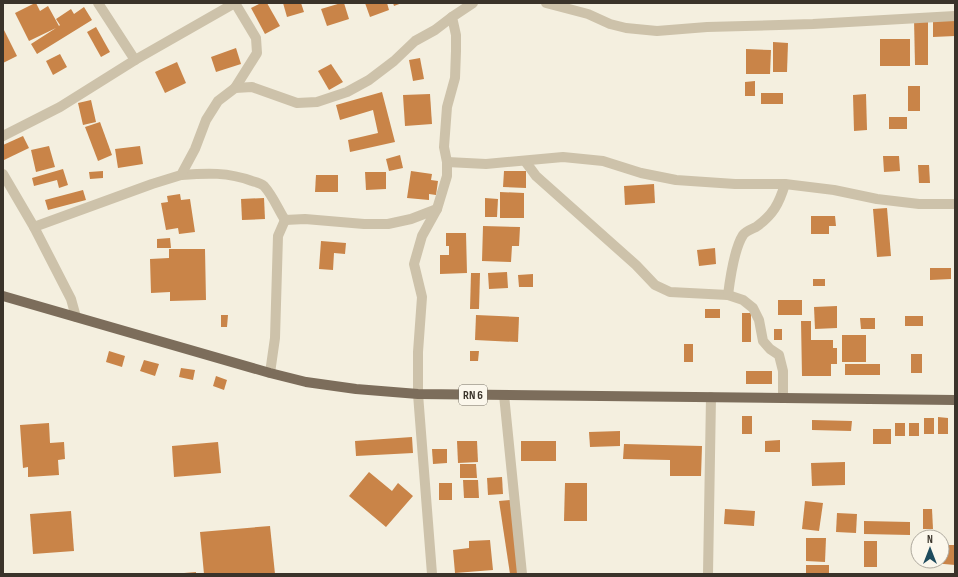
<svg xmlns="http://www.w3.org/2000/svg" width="958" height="577" viewBox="0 0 958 577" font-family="'Sofia Sans Condensed',sans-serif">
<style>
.building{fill:#c98448}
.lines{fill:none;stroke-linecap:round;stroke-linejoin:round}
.minor{stroke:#cdc2aa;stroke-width:10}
.primary{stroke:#7c6d5b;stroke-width:10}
.labels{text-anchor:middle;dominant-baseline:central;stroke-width:3;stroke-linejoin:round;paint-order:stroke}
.shield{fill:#fbf7ec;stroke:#746e64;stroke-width:1}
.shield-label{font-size:12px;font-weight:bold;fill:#3a332a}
</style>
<rect width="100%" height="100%" fill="#f4efdf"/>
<g class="building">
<path d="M35,3H36L40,11L48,6L59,26L60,25L56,19L71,9L74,14L84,7L92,20L37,54L31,44L56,28L29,41L15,13Z"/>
<path d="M261,3H267L280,26L265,34L251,8Z"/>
<path d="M283,3H301L304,12L287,17Z"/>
<path d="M341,3H344L349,19L327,26L321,9Z"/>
<path d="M365,3H387L389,10L370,17Z"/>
<path d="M393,3H402L394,6Z"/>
<path d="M955,18V36L933,37V19Z"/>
<path d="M914,19H928V65H915Z"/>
<path d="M96,27L110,52L101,57L87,32Z"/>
<path d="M3,28L17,56L3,63Z"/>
<rect x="880" y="39" width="30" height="27"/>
<path d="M773,42L788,43L787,72H773Z"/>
<path d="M236,48L241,64L216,72L211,57Z"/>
<path d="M746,49L771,50L770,74H746Z"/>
<path d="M60,54L67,67L53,75L46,61Z"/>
<path d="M420,58L424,79L413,81L409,60Z"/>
<path d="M177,62L186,83L165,93L155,72Z"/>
<path d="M331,64L343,82L329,90L318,71Z"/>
<path d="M755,81V96H745V82Z"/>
<rect x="908" y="86" width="12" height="25"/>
<path d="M382,92L395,142L350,152L348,140L378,133L373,110L340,120L336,105Z"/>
<rect x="761" y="93" width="22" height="11"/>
<path d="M430,94L432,124L405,126L403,95Z"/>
<path d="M866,94L867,130L854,131L853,95Z"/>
<path d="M91,100L96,122L83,125L78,103Z"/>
<rect x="889" y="117" width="18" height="12"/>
<path d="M100,122L112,155L98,161L85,127Z"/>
<path d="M23,136L29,148L4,160L3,145Z"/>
<path d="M49,146L55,167L36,172L31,150Z"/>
<path d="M140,146L143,164L118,168L115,149Z"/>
<path d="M400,155L403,168L389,171L386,159Z"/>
<path d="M883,156H899L900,171L884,172Z"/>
<path d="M918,165H929L930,183H919Z"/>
<path d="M63,169L68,185L59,188L57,180L34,186L32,178Z"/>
<path d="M103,171V178L90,179L89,172Z"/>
<path d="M411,171L432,174L431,180L438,181L436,195L429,194V200L407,198Z"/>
<path d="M504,171H526V188L503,187Z"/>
<path d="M365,172H386V189L366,190Z"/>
<path d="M316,175H338V192H315Z"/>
<path d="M654,184L655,203L625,205L624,186Z"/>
<path d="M83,190L86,200L48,210L45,200Z"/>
<path d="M500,192L524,193V218H500Z"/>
<path d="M180,194L181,200L190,199L195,232L179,234L178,228L166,230L161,203L168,202L167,196Z"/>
<path d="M264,198L265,219L242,220L241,199Z"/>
<path d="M485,198L498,199L497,217H485Z"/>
<path d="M887,208L891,256L877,257L873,209Z"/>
<path d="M811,216H835L836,226H829V234H811Z"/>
<path d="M483,226L520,227L519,246H512L511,262L482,261Z"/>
<path d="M446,233H466L467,273L440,274V255H449V246H446Z"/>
<path d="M170,238L171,248H157V239Z"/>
<path d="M321,241L346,243L345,254L334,253L333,270L319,269Z"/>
<path d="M715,248L716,264L699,266L697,250Z"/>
<path d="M169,249H205L206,300L170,301V292L151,293L150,259L169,258Z"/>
<path d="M930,268H951V279L930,280Z"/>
<path d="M507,272L508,288L489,289L488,273Z"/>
<path d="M471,273H480L479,309H470Z"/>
<path d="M533,274V287H519L518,275Z"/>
<rect x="813" y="279" width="12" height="7"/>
<rect x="778" y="300" width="24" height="15"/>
<path d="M837,306V328L815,329L814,307Z"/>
<rect x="705" y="309" width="15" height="9"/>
<rect x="742" y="313" width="9" height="29"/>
<path d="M221,315H228L227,327H221Z"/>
<path d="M476,315L519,317L518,342L475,340Z"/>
<rect x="905" y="316" width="18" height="10"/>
<path d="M860,318H875V329H861Z"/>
<path d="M801,321H811V340H833V348H837V364H831V376H802Z"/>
<rect x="774" y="329" width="8" height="11"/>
<rect x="842" y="335" width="24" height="27"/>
<rect x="684" y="344" width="9" height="18"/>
<path d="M109,351L125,356L122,367L106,362Z"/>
<path d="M470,351H479L478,361H470Z"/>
<rect x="911" y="354" width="11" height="19"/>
<path d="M144,360L159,364L155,376L140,371Z"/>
<rect x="845" y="364" width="35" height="11"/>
<path d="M181,368L195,370L193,380L179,377Z"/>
<rect x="746" y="371" width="26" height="13"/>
<path d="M216,376L227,380L224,390L213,386Z"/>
<rect x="742" y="416" width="10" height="18"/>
<path d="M938,417L948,418V434H938Z"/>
<rect x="924" y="418" width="10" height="16"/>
<path d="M812,420L852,421L851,431L812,430Z"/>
<path d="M49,423L50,443L64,442L65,459L58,460L59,475L28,477V467L23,468L20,425Z"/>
<rect x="895" y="423" width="10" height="13"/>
<rect x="909" y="423" width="10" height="13"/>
<rect x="873" y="429" width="18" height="15"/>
<path d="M620,431V446L590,447L589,432Z"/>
<path d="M412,437L413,453L356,456L355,441Z"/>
<path d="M780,440V452H765V441Z"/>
<path d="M457,441H477L478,462L458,463Z"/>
<rect x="521" y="441" width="35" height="20"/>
<path d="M218,442L221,473L174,477L172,446Z"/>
<path d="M624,444L702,446L701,476H670V460L623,459Z"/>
<path d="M432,449H447V463L433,464Z"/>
<path d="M845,462V485L812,486L811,463Z"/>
<path d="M460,464H476L477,478H460Z"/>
<path d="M369,472L392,491L398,483L413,496L386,527L349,496Z"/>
<path d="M502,477L503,494L488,495L487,478Z"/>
<path d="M463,480H478L479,498H464Z"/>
<rect x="439" y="483" width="13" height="17"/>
<path d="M565,483H587V521H564Z"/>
<path d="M510,500L520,573L510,574L499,501Z"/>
<path d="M805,501L823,503L819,531L802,529Z"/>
<path d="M725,509L755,511L754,526L724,524Z"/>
<path d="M923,509H932L933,529H923Z"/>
<path d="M71,511L74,551L33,554L30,514Z"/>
<path d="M837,513L857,514L856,533L836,532Z"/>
<path d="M864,521L910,522V535L864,534Z"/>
<path d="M270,526L275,574H204L200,532Z"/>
<path d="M806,538H826L825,562L806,561Z"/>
<path d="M490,540L493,570L455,573L453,550L469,548V541Z"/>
<rect x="864" y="541" width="13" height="26"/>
<path d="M942,545H955V565L933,563V561H942Z"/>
<rect x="806" y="565" width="23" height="9"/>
<path d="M196,572V574H184V573Z"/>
</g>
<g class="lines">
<g class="minor">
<path d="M98,3L135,60"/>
<path d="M546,3L588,14L610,24L626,28L657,31L707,27L813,24L955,16"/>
<path d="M235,88L257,53L256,38L235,3"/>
<path d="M3,136L60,107L135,60L235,3"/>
<path d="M525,161L536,176L636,265L655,285L670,292L728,295L743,300L753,308L759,320L763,341L770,349L779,355L783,371V398"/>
<path d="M447,162L486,164L563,157L603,161L641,173L676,180L735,184H785L834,190L877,199L919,204H955"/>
<path d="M3,174L34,227L71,299L76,317"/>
<path d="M181,175C207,173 228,172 252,181C256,182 261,183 264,186C273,196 278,209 285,220L305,219L364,224H388L411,219L437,209"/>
<path d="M34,227L152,184L181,175L195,149L206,120L218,101L235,88L252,87L297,103L317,102L347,92L369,80L394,61L415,41L435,30L452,17"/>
<path d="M728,295C730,279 734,249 743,235C746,231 752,229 756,227C773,215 779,204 785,184"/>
<path d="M270,373L275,338L278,236L285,220"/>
<path d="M504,395L522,574"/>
<path d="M432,574L418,394V352L422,297L414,264L422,236L437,209L447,176V162L444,147L447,107L455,78L456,51V35L452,17L473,3"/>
<path d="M708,574L711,397"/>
</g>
<path class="primary" d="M3,296L270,373L306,382L356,389L418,394L955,400"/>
</g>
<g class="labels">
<rect class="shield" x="459" y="385" width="28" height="20" rx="3"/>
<g class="shield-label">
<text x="473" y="395">RN 6</text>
</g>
</g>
<rect width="958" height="577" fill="none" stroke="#3a332a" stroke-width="8"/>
<g transform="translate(930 549)"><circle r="19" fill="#fbf7ec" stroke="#aea99e"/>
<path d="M0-3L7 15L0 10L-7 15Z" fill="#1e4b5d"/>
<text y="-6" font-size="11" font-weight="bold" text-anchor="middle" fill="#3a332a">N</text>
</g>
</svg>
